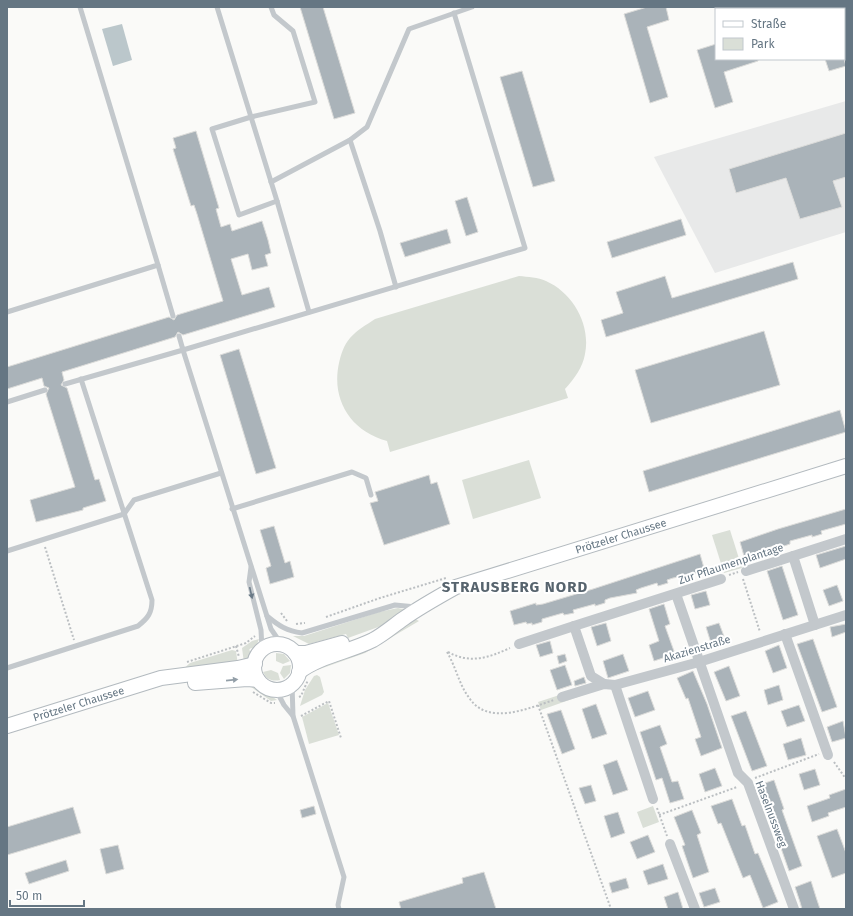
<svg xmlns="http://www.w3.org/2000/svg" width="853" height="916" viewBox="0 0 853 916" font-family="'Fira Sans',sans-serif">
<style>
.built{fill:#e8e9e9}
.green{fill:#dadfd7}
.water{fill:#bbc7cb}
.building{fill:#aab3b9;stroke:#dcdcda}
.lines{fill:none;stroke-linecap:round;stroke-linejoin:round}
.secondary-casing{stroke:#b3babf;stroke-width:16}
.path{stroke:#bbbfc2;stroke-width:2;stroke-dasharray:2 2;stroke-linecap:butt}
.lane{stroke:#c3c8cc;stroke-width:5}
.street{stroke:#c3c8cc;stroke-width:10}
.secondary{stroke:#fff;stroke-width:14}
.oneway{fill:#6a7a87}
.oneway2{fill:#939fa8}
.labels{text-anchor:middle;dominant-baseline:central;stroke-width:4;stroke-linejoin:round;paint-order:stroke}
.street-label{font-size:11px;fill:#657683;stroke:#fff}
.district-label{font-size:15px;font-weight:bold;letter-spacing:1px;fill:#57646e;stroke:#fff}
</style>
<rect width="100%" height="100%" fill="#fafaf8"/>
<path class="built" d="M846,101V232L715,273L654,157Z"/>
<g class="green">
<path d="M519,276C528,277 538,277 546,281C573,293 591,325 585,354C583,367 574,379 565,389L568,398L390,452L387,441C350,431 331,399 339,363C341,354 344,345 350,338C357,330 366,325 375,319Z"/>
<path d="M529,460L541,498L473,519L462,480Z"/>
<path d="M730,530L742,568L724,573L712,535Z"/>
<path d="M398,608L406,610L381,626L348,638L346,634L309,644L293,636H304L379,612Z"/>
<path d="M413,618L419,621L365,653L317,670L316,665Z"/>
<path d="M259,639L255,650L251,648L249,650L254,654L244,663L242,648L252,641Z"/>
<path d="M232,650L236,651L238,665L180,672L190,663Z"/>
<path d="M276,653L284,654L290,661L283,664L276,661Z"/>
<path d="M291,665L290,673L284,679L280,673L283,666Z"/>
<path d="M271,670L278,673L280,680C272,682 266,679 263,672Z"/>
<path d="M317,675L320,677L324,692L322,695L300,706L305,690L314,676Z"/>
<path d="M247,684H254L277,700L271,701Z"/>
<path d="M587,686L589,693L541,710L538,702Z"/>
<path d="M328,703L339,735L309,744L302,717Z"/>
<path d="M653,806L659,822L643,828L637,812Z"/>
</g>
<path class="water" d="M122,24L132,60L113,66L102,29Z"/>
<g class="building">
<path d="M300,7H323L355,113L334,119Z"/>
<path d="M647,7H666L669,20L647,27L668,97L650,103L624,14Z"/>
<path d="M716,44V59H758V61L724,72L733,102L715,108L697,50Z"/>
<path d="M825,59H844L846,66L829,71Z"/>
<path d="M522,71L555,181L533,187L500,77Z"/>
<path d="M196,131L219,208L216,209L221,227L230,224L232,231L262,221L268,240L271,253L265,255L268,266L252,270L248,254L231,259L242,295L269,287L275,307L183,335L178,332L175,337L62,372L64,380L61,385L67,388L95,480L99,479L106,501L83,508V510L36,522L30,500L75,487L46,394L49,388L44,386L42,378L7,389V367L169,317L174,320L177,315L223,301L197,214L194,205L191,206L173,149L176,148L173,138Z"/>
<path d="M846,133V177L833,181L842,207L800,219L786,178L736,193L729,169Z"/>
<path d="M467,197L478,232L466,236L455,201Z"/>
<path d="M681,219L686,235L612,258L607,242Z"/>
<path d="M447,229L451,243L405,257L400,243Z"/>
<path d="M793,262L798,279L606,337L601,320L623,313L616,292L665,276L672,298Z"/>
<path d="M764,331L780,385L651,423L635,370Z"/>
<path d="M239,349L276,468L256,474L220,355Z"/>
<path d="M840,410L846,432L649,492L643,471Z"/>
<path d="M429,475L431,484L437,482L450,524L384,545L370,503L378,501L375,492Z"/>
<path d="M846,509V524L821,531L822,534L812,537V535L790,541V544L781,547L780,544L764,549L758,551L759,554L749,557L748,554L744,556L740,542L778,529Z"/>
<path d="M274,526L285,563L290,561L294,577L270,584L266,568L271,566L260,530Z"/>
<path d="M846,546V559L820,568L816,555Z"/>
<path d="M700,554L704,568L699,570V573L673,578L667,580L668,583L658,586L657,583L641,588L636,590L637,593L610,598L605,600V603L595,606V604L573,610L574,613L564,615L563,613L542,619V622L532,625V623L527,624L526,622L514,625L510,611L536,603V605L543,604L593,589Z"/>
<path d="M782,566L798,615L783,620L767,571Z"/>
<path d="M837,585L843,601L829,606L823,590Z"/>
<path d="M706,591L710,605L695,609L691,595Z"/>
<path d="M664,604L670,624L665,626L675,654L654,661L649,645L659,641L649,609Z"/>
<path d="M606,623L611,641L597,646L591,627Z"/>
<path d="M719,623L725,639L711,643L706,627Z"/>
<path d="M846,624V632L832,637L830,627Z"/>
<path d="M813,639L837,707L822,712L797,644Z"/>
<path d="M550,641L553,653L540,657L536,645Z"/>
<path d="M779,645L787,668L773,673L765,651Z"/>
<path d="M565,654L567,661L559,664L557,656Z"/>
<path d="M623,654L629,671L608,678L603,661Z"/>
<path d="M565,665L572,685L557,690L550,670Z"/>
<path d="M729,666L740,696L726,701L714,672Z"/>
<path d="M693,671L707,704L722,748L701,756L695,739L701,737L688,698L686,699L677,678Z"/>
<path d="M584,677L586,683L575,686L574,681Z"/>
<path d="M779,685L783,700L768,705L764,690Z"/>
<path d="M648,691L655,710L635,717L628,698Z"/>
<path d="M596,704L607,734L592,739L582,709Z"/>
<path d="M799,705L805,721L787,727L781,711Z"/>
<path d="M561,710L575,749L562,754L547,714Z"/>
<path d="M746,711L767,766L752,771L731,716Z"/>
<path d="M843,721L846,738L832,742L827,727Z"/>
<path d="M660,725L667,744L660,747L672,782L678,781L684,799L670,803L662,778L656,780L640,732Z"/>
<path d="M801,738L806,755L788,760L783,744Z"/>
<path d="M617,760L628,790L613,795L603,765Z"/>
<path d="M715,768L722,786L705,792L699,774Z"/>
<path d="M815,769L820,785L804,790L799,774Z"/>
<path d="M774,780L784,809L782,810L802,866L789,871L759,785Z"/>
<path d="M591,785L596,801L585,804L579,788Z"/>
<path d="M846,789V807L828,813L829,816L812,822L807,806L830,798L829,795Z"/>
<path d="M732,799L742,826L745,825L755,854L758,853L778,902L763,908L750,875L743,878L721,823L718,824L711,806Z"/>
<path d="M314,806L316,814L302,818L300,810Z"/>
<path d="M73,807L81,833L7,855V827Z"/>
<path d="M692,810L701,833L697,835L709,872L693,878L682,846L685,845L674,817Z"/>
<path d="M618,812L625,833L611,838L604,816Z"/>
<path d="M837,829L846,853V873L832,878L817,836Z"/>
<path d="M648,835L655,852L637,859L630,842Z"/>
<path d="M118,845L124,869L106,874L100,849Z"/>
<path d="M66,860L69,871L29,884L25,873Z"/>
<path d="M663,864L668,879L648,885L643,871Z"/>
<path d="M484,872L496,909H401L399,902L463,883L462,878Z"/>
<path d="M626,878L629,888L612,893L609,883Z"/>
<path d="M811,881L816,897L820,909H802L800,902L795,887Z"/>
<path d="M715,888L720,902L704,907L699,893Z"/>
<path d="M678,892L683,909H668L664,897Z"/>
</g>
<g class="lines">
<defs>
<g id="secondary">
<circle cx="277" cy="667" r="23"/>
<path d="M295,653H306L342,643"/>
<path id="s1" d="M299,672C320,656 349,652 373,640C384,634 393,626 403,619C420,607 438,597 456,587L846,466"/>
<path d="M195,683L247,679L258,680"/>
<path id="s2" d="M7,726L161,678L238,668L255,664"/>
</g>
</defs>
<use href="#secondary" class="secondary-casing"/>
<g class="path">
<path d="M45,547L74,640"/>
<path d="M729,575L738,572"/>
<path d="M743,579L760,632"/>
<path d="M281,613L287,621"/>
<path d="M326,617L380,598L446,578"/>
<path d="M296,624L305,623"/>
<path d="M236,646L239,657"/>
<path d="M447,652C456,667 459,685 470,699C489,726 529,708 554,700"/>
<path d="M448,652C470,664 488,658 510,648"/>
<path d="M187,662L246,643L255,636"/>
<path d="M253,692L271,703H275"/>
<path d="M299,697L301,696L308,680"/>
<path d="M538,705L611,909"/>
<path d="M301,716L329,701L341,738"/>
<path d="M834,762L846,779"/>
<path d="M755,778L819,754"/>
<path d="M657,808L667,836"/>
<path d="M659,815L737,787"/>
</g>
<g class="lane">
<path d="M217,7L277,201L309,312"/>
<path d="M271,7L274,15L293,31L315,102L251,117L212,129L239,215L277,201"/>
<path d="M350,140L380,231L396,287"/>
<path d="M271,182L350,140L367,127L409,29L472,7"/>
<path d="M158,265L173,316"/>
<path d="M7,312L158,265L80,7"/>
<path d="M179,336L183,350L525,248L454,13"/>
<path d="M65,384L183,350L271,629L282,645"/>
<path d="M7,402L45,390"/>
<path d="M232,509L352,472L366,478L371,495"/>
<path d="M7,551L124,514L134,500L221,473"/>
<path d="M251,567L249,582L261,630L262,649"/>
<path d="M267,616C279,626 287,631 302,633L395,605L416,607"/>
<path d="M7,668L138,626C148,618 152,613 152,600L81,379"/>
<path d="M292,684L293,716L344,877L338,905L339,909"/>
<path d="M276,690L284,705L293,716"/>
</g>
<g class="street">
<path d="M793,556L815,625"/>
<path d="M746,571L846,539"/>
<path d="M676,594L738,773L748,783L794,909"/>
<path d="M785,634L828,755"/>
<path d="M519,644L574,626"/>
<path d="M604,684L591,676L574,626L721,579"/>
<path d="M615,685L653,799"/>
<path d="M562,697L604,684L615,685L699,662L846,615"/>
<path d="M670,844L695,909"/>
</g>
<use href="#secondary" class="secondary"/>
</g>
<defs><path id="oneway-solid" d="M-6-.8H1V-3.2L6.5 0L1 3.2V.8H-6Z"/></defs>
<use class="oneway" href="#oneway-solid" transform="translate(251 593) rotate(77)"/>
<use class="oneway2" href="#oneway-solid" transform="translate(232 680) rotate(-6)"/>
<g class="labels">
<g class="street-label">
<text stroke="none"><textPath href="#s1" startOffset="352">Prötzeler Chaussee</textPath></text>
<text transform="translate(731 564) rotate(-18)">Zur Pflaumenplantage</text>
<text transform="translate(697 649) rotate(-17)">Akazienstraße</text>
<text stroke="none"><textPath href="#s2" startOffset="75">Prötzeler Chaussee</textPath></text>
<text transform="translate(771 814) rotate(69)">Haselnussweg</text>
</g>
<g class="district-label">
<text x="515" y="587">STRAUSBERG NORD</text>
</g>
</g>
<rect width="853" height="916" fill="none" stroke="#657683" stroke-width="16"/>
<rect x="715" y="8" width="130" height="52" fill="#ffffff" stroke="#c1c8cd"/>
<rect x="723" y="21" width="20" height="6" fill="#ffffff" stroke="#c1c8cd"/>
<text x="751" y="28" font-size="12" fill="#657683">Straße</text>
<rect x="723" y="38" width="20" height="12" fill="#dadfd7" stroke="#c1c8cd"/>
<text x="751" y="48" font-size="12" fill="#657683">Park</text>
<path d="M10 900v6h74v-6" fill="none" stroke="#657683" stroke-width="2"/>
<text x="16" y="900" font-size="12" fill="#657683" stroke="#ffffff" stroke-width="3" paint-order="stroke">50 m</text>
</svg>
